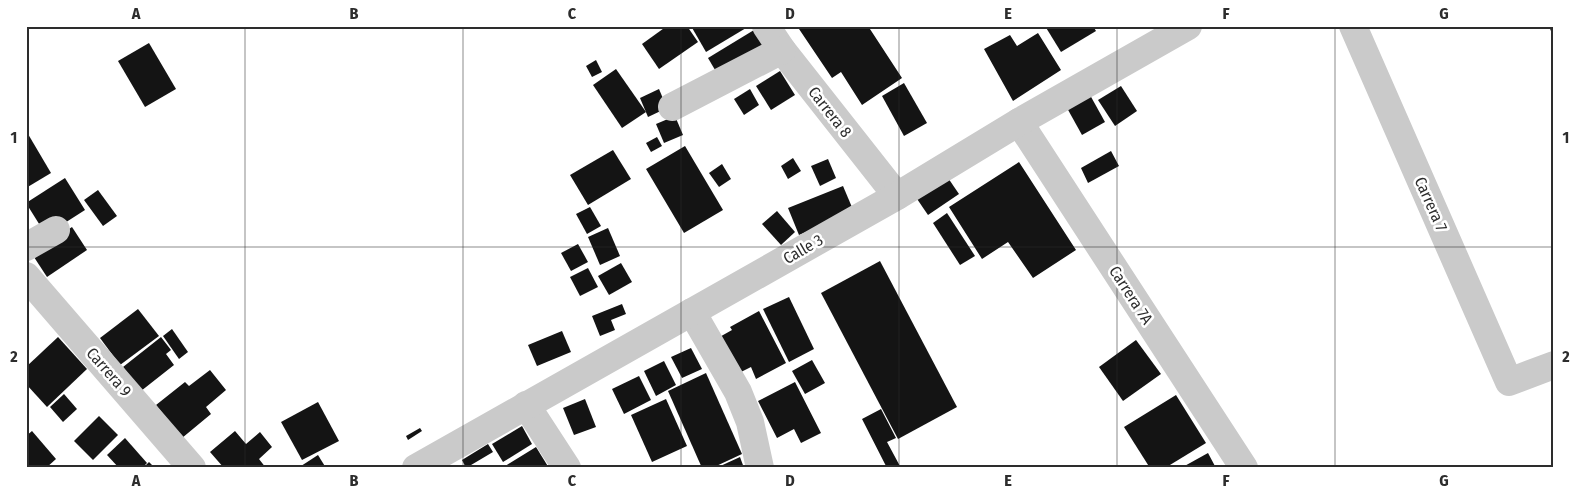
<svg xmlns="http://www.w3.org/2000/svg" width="1580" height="494" viewBox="0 0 1580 494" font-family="'Fira Sans Condensed',sans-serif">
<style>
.building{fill:#141414}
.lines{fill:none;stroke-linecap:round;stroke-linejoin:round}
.minor{stroke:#cacaca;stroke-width:28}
.grid{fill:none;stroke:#2d2d2d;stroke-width:1;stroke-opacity:0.55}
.labels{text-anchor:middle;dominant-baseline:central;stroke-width:5;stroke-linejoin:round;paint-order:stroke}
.street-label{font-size:16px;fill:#2d2d2d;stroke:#fff}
.neatline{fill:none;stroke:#2d2d2d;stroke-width:2}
.grid-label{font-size:16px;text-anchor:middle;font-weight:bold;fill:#2d2d2d}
</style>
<rect width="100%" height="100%" fill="#fff"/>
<g class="building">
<path d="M667,26H687L698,42L659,69L642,44Z"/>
<path d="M691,26H745L746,28L706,52Z"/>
<path d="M797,26H868L902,78L862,105L841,72L832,78Z"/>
<path d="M1045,26H1093L1096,31L1061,52Z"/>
<path d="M1549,26H1554V39Z"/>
<path d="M754,30L764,46L718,75L708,58Z"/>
<path d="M1038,33L1061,70L1013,101L984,49L1010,35L1017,46Z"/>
<path d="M149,43L176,89L145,107L118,61Z"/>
<path d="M596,60L602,72L592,77L586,66Z"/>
<path d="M616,69L646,112L622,128L593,85Z"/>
<path d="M780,71L795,95L771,110L756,86Z"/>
<path d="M904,83L927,123L904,136L882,96Z"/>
<path d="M1121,86L1137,111L1115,126L1098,100Z"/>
<path d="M659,89L667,108L648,117L640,98Z"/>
<path d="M750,89L759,105L744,115L734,99Z"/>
<path d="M1090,95L1105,122L1082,135L1067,108Z"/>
<path d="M675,116L683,135L664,143L656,124Z"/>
<path d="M28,134L51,173L26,188V135Z"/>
<path d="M657,137L662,146L651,152L646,143Z"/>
<path d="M685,146L723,210L684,233L646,169Z"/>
<path d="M613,150L631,179L588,205L570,175Z"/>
<path d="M1111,151L1119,166L1088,183L1081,168Z"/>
<path d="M793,158L801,171L788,179L781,166Z"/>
<path d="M828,159L836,178L820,186L811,166Z"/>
<path d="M1019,162L1076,250L1033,278L1008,242L982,259L949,207Z"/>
<path d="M722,164L731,179L719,187L709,173Z"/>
<path d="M946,175L959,194L928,215L915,196Z"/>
<path d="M65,178L85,210L46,235L26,203Z"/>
<path d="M843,186L854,212L799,235L788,208Z"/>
<path d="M98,190L117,216L103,226L84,200Z"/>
<path d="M590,207L601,226L587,234L576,214Z"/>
<path d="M777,211L795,232L781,245L762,224Z"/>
<path d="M947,213L975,256L960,265L933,223Z"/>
<path d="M72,227L87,250L47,277L32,254Z"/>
<path d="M608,228L620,256L600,265L588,237Z"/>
<path d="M578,244L588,262L571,271L561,253Z"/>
<path d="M880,261L957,407L898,439L821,293Z"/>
<path d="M621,263L632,282L609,295L598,276Z"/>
<path d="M588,268L598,287L580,296L570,277Z"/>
<path d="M789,297L814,349L789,362L763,309Z"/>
<path d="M622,304L626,314L611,320L615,330L600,336L592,316Z"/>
<path d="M138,309L159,336L120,365L100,338Z"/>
<path d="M759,311L786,363L756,379L751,367L735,375L716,339L732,330L730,327Z"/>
<path d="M172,329L188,352L179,359L163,336Z"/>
<path d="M562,331L571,352L537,366L528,345Z"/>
<path d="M58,337L87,369L47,407L26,384V367Z"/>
<path d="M161,337L171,350L166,354L174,365L141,391L123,367Z"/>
<path d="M1136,340L1161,374L1123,401L1099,367Z"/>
<path d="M691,348L702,369L682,378L671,357Z"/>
<path d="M812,360L825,383L805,394L792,371Z"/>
<path d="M664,361L676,385L656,396L644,371Z"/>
<path d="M210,370L226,390L206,407L211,414L182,438L156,405L185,382L189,386Z"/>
<path d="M706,373L742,454L712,468H702L668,391Z"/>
<path d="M639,376L651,400L624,414L612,389Z"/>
<path d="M795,382L821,433L801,443L794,429L777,438L758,401Z"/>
<path d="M64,394L77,409L63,422L50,407Z"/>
<path d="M1176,395L1206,443L1165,468H1150L1124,427Z"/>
<path d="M585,399L596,427L574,435L563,408Z"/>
<path d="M666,399L687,446L652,462L631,415Z"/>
<path d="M318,402L339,441L302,460L281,422Z"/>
<path d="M881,409L896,438L887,442L901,468H887L862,419Z"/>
<path d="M99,416L118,435L93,460L74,441Z"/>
<path d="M522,426L532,444L503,462L492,444Z"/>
<path d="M420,428L422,431L408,440L406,436Z"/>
<path d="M32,431L56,459L46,468H26V436Z"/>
<path d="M235,431L246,444L260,432L272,447L259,459L266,468H224L210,452Z"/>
<path d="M125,438L147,463L142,468H119L107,455Z"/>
<path d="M488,444L493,452L466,468L462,460Z"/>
<path d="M536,447L549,468H502Z"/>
<path d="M1208,453L1216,468H1181Z"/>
<path d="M318,455L326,468H298Z"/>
<path d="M740,457L744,468H716Z"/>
<path d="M149,462L155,468H143Z"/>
</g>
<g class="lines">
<g class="minor">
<path d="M766,26L782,50L897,196"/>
<path d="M1353,26L1509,382L1554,365"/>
<path d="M672,107L782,50"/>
<path d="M1019,122L1244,468"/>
<path d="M26,247L56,230"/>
<path d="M26,276L192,468"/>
<path d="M692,312L738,392L750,422L760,468"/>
<path d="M526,405L567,468"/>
<path d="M416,468L897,196L1019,122L1188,26"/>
</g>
</g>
<path class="grid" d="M245,26V468M463,26V468M681,26V468M899,26V468M1117,26V468M1335,26V468M26,247H1554"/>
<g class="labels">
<g class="street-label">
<text transform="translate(830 112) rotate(52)">Carrera 8</text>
<text transform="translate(1431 204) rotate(66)">Carrera 7</text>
<text transform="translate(803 249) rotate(-30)">Calle 3</text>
<text transform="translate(1131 295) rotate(57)">Carrera 7A</text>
<text transform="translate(109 372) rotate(49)">Carrera 9</text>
</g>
</g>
<rect width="1580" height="494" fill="none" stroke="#ffffff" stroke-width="55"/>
<rect x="28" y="28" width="1524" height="438" class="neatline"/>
<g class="grid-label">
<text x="136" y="19">A</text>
<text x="354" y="19">B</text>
<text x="572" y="19">C</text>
<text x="790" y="19">D</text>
<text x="1008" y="19">E</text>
<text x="1226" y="19">F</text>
<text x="1444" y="19">G</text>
<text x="14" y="143">1</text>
<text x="1566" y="143">1</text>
<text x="14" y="362">2</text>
<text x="1566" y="362">2</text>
<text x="136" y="486">A</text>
<text x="354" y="486">B</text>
<text x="572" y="486">C</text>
<text x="790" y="486">D</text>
<text x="1008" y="486">E</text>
<text x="1226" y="486">F</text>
<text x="1444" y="486">G</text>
</g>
</svg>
